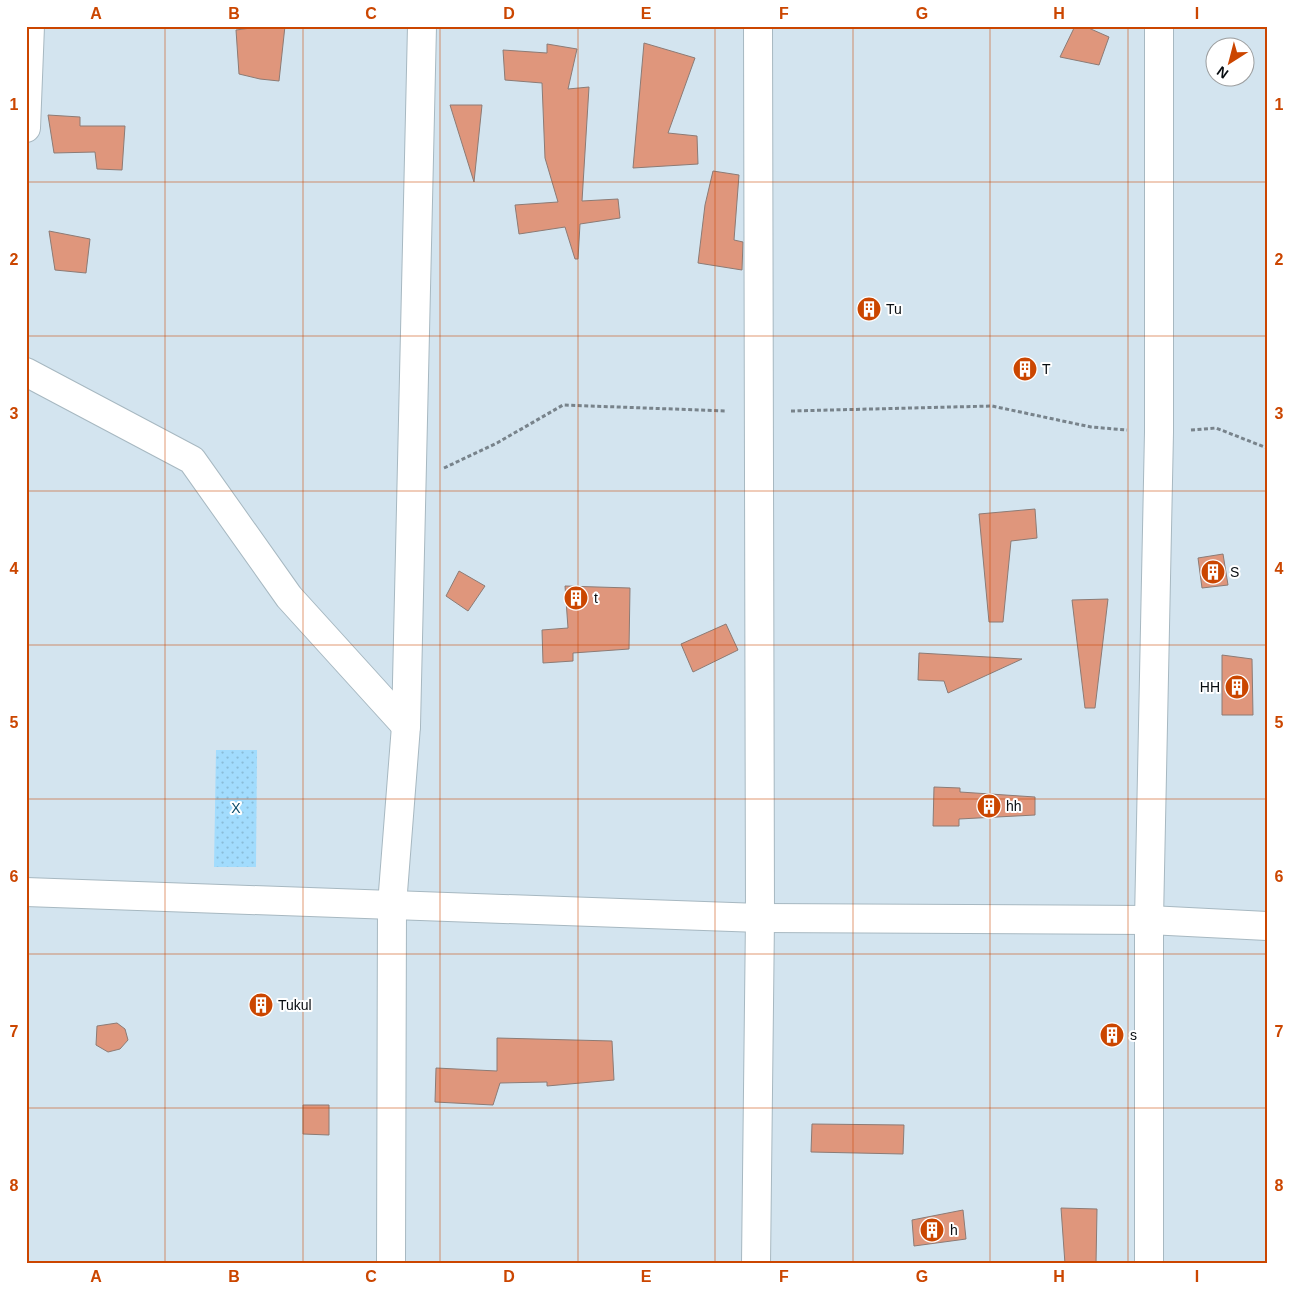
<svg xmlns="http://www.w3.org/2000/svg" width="1293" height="1290" viewBox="0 0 1293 1290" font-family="Arial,sans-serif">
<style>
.park{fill:url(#park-dots)}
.building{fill:#df967c;stroke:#8c7b75}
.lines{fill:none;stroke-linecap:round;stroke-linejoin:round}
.minor-casing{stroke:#a7b8c1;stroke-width:30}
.path{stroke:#78838b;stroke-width:3;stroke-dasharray:4 2.5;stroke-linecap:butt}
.minor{stroke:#fff;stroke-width:28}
.grid{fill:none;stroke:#cb4600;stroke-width:1;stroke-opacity:0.55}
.labels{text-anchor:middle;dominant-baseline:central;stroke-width:4;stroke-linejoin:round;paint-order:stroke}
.poi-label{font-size:14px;fill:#070c10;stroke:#fff;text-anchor:start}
.park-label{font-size:14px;fill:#0d4c68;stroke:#fff}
.neatline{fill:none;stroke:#cb4600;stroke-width:2}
.grid-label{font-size:16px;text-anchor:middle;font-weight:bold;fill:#cb4600}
</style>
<defs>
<pattern id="park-dots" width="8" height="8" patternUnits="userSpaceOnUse" patternTransform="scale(1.25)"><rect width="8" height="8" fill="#a2dcfd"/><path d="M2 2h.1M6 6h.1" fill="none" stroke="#8abcd8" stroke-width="1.8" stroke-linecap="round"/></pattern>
</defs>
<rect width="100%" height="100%" fill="#d3e4ef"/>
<path class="park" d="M216,750H257L256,867H214Z"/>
<g class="building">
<path d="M266,26H285L279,81L260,79L239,74L236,30Z"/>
<path d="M1075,26H1084L1109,37L1099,65L1060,57Z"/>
<path d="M644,43L695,58L668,133L697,136L698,164L633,168Z"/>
<path d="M547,44L577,49L568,89L589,87L582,201L618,199L620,218L580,224L578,259H575L565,227L519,234L515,205L558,202L545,158L542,83L505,80L503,50L547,53Z"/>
<path d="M450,105H482L474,182Z"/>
<path d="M48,115L80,117V126H125L122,170L97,169L95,152L54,153Z"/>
<path d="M713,171L739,175L734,240L743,242L742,270L698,263L705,205Z"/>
<path d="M49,231L90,239L86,273L55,270Z"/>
<path d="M1035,509L1037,538L1011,541L1003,622H989L979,514Z"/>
<path d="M1223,554L1228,585L1202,588L1198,558Z"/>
<path d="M459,571L485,586L468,611L446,596Z"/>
<path d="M565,586L630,588L629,649L573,653V661L543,663L542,630L568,628Z"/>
<path d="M1108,599L1095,708H1085L1072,600Z"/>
<path d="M726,624L738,650L693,672L681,644Z"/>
<path d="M919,653L1022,659L948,693L944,681L918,680Z"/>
<path d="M1222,655L1252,659L1253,715H1222Z"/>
<path d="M934,787L960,788V792L1035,797V815L959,819V826H933Z"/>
<path d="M117,1023L125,1029L128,1040L120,1049L108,1052L96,1045L97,1026Z"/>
<path d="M497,1038L612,1041L614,1080L547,1086V1082L500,1083L493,1105L435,1102L436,1068L497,1071Z"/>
<path d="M303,1105H329V1135L303,1134Z"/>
<path d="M812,1124L904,1125L903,1154L811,1152Z"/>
<path d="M1061,1208L1097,1209L1096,1264H1065Z"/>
<path d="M963,1210L966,1239L914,1246L912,1220Z"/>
</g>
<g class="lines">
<defs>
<g id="minor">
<path d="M26,128L30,26"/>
<path d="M26,372L192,460L289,597L406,726"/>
<path d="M26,892L760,918L1149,920L1267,926"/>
<path d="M391,1264L392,905L406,726L422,26"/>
<path d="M756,1264L760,918L758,26"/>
<path d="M1149,1264V920L1159,432V26"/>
</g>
</defs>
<use href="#minor" class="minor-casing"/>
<g class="path">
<path d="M791,411L992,406L1091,427L1127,430"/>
<path d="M1191,430L1216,428L1267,448"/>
<path d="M444,468L497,443L563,405L727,411"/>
</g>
<use href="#minor" class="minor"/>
</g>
<path class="grid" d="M165,26V1264M303,26V1264M440,26V1264M578,26V1264M715,26V1264M853,26V1264M990,26V1264M1128,26V1264M26,182H1267M26,336H1267M26,491H1267M26,645H1267M26,799H1267M26,954H1267M26,1108H1267"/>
<defs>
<symbol id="building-disc" viewBox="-11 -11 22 22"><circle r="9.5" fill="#cb4600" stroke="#fff"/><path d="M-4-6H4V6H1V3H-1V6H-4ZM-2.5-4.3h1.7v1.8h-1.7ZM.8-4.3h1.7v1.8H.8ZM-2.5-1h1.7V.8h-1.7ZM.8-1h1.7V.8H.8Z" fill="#fff"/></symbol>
</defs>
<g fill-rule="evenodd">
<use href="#building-disc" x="855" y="295" width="28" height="28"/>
<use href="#building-disc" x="1011" y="355" width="28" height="28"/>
<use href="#building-disc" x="1199" y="558" width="28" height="28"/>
<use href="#building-disc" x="562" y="584" width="28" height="28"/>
<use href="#building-disc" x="1223" y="673" width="28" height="28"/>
<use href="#building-disc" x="975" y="792" width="28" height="28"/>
<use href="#building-disc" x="247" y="991" width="28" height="28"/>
<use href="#building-disc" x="1098" y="1021" width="28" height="28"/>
<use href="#building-disc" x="918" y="1216" width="28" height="28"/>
</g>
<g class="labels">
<g class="poi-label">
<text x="886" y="309">Tu</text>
<text x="1042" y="369">T</text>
<text x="1230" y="572">S</text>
<text x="594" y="598">t</text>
<text x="1220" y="687" text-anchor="end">HH</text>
<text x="1006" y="806">hh</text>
<text x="278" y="1005">Tukul</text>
<text x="1130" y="1035">s</text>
<text x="950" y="1230">h</text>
</g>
<g class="park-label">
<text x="236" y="808">X</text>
</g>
</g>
<rect width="1293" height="1290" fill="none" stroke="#ffffff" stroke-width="55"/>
<g transform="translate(1230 62) rotate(216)"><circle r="24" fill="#ffffff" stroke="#9c9e9f"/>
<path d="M0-4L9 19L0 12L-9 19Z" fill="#cb4600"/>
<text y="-8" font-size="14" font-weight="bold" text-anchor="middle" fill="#070c10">N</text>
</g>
<rect x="28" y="28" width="1238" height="1234" class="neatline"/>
<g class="grid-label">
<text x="96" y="19">A</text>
<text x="234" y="19">B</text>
<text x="371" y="19">C</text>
<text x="509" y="19">D</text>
<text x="646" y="19">E</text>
<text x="784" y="19">F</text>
<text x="922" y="19">G</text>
<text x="1059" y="19">H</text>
<text x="1197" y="19">I</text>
<text x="14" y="110">1</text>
<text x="1279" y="110">1</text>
<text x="14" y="265">2</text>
<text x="1279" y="265">2</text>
<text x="14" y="419">3</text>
<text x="1279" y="419">3</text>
<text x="14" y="574">4</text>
<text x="1279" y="574">4</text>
<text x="14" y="728">5</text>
<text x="1279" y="728">5</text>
<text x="14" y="882">6</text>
<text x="1279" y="882">6</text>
<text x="14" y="1037">7</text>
<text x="1279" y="1037">7</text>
<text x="14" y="1191">8</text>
<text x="1279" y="1191">8</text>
<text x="96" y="1282">A</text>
<text x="234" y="1282">B</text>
<text x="371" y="1282">C</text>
<text x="509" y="1282">D</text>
<text x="646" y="1282">E</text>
<text x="784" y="1282">F</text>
<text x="922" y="1282">G</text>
<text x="1059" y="1282">H</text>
<text x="1197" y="1282">I</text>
</g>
</svg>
